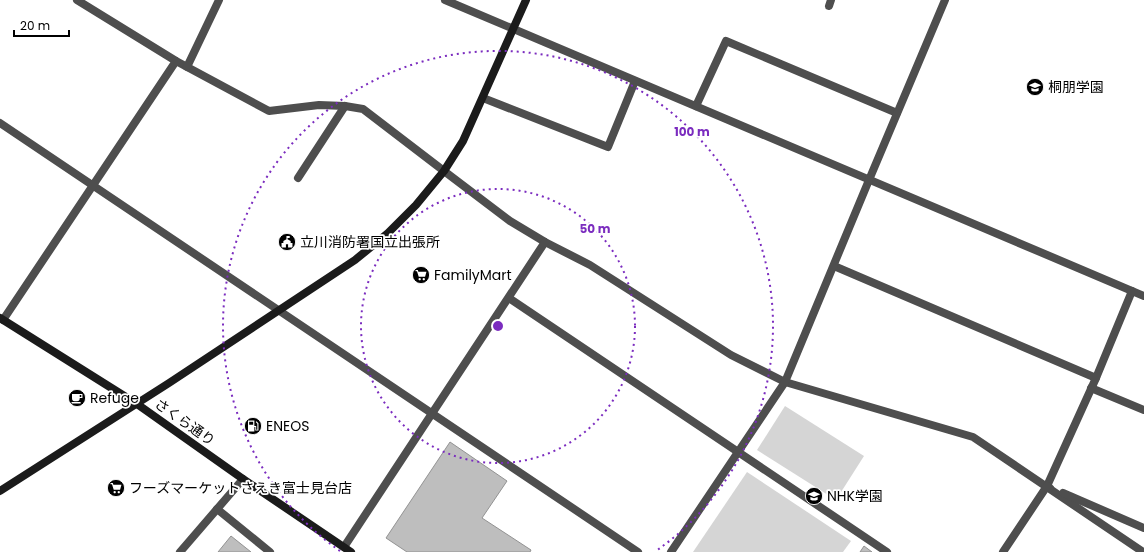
<svg xmlns="http://www.w3.org/2000/svg" width="1144" height="552" viewBox="0 0 1144 552" font-family="Poppins,'Noto Sans JP',sans-serif">
<style>
.park{fill:#d5d5d5}
.building{fill:#bebebe;stroke:#929292}
.lines{fill:none;stroke-linecap:round;stroke-linejoin:round}
.lane{stroke:#4e4e4e;stroke-width:8}
.street{stroke:#4e4e4e;stroke-width:8}
.secondary{stroke:#1b1b1b;stroke-width:8}
.ring{fill:none;stroke:#7b2cbf;stroke-width:2;stroke-dasharray:2 4}
.labels{text-anchor:middle;dominant-baseline:central;stroke-width:3.5;stroke-linejoin:round;paint-order:stroke}
.poi-label{font-size:14px;fill:#000;stroke:#fff;text-anchor:start}
.street-label{font-size:14px;fill:#000;stroke:#fff}
.centre{fill:#7b2cbf;stroke:#fff;stroke-width:2}
.ring-label{font-size:12px;text-anchor:middle;font-weight:bold;fill:#7b2cbf;stroke:#fff;stroke-width:3.5;stroke-linejoin:round;paint-order:stroke}
</style>
<rect width="100%" height="100%" fill="#fff"/>
<g class="park">
<path d="M785,406L864,456L836,500L757,450Z"/>
<path d="M747,472L851,541L843,552H693Z"/>
</g>
<g class="building">
<path d="M450,442L507,481L482,518L531,550L530,552H407L386,538Z"/>
<path d="M231,536L251,552H218Z"/>
<path d="M864,546L872,552H860Z"/>
</g>
<g class="lines">
<g class="lane">
<path d="M829,6L831,0"/>
<path d="M176,61L269,111L319,105L345,106L363,109L444,171"/>
<path d="M187,67L219,0"/>
<path d="M483,98L608,147L635,81"/>
<path d="M298,178L345,106"/>
<path d="M834,266L1096,378"/>
<path d="M1091,388L1144,410"/>
<path d="M1047,486L1096,378L1132,291"/>
<path d="M217,509L270,552"/>
</g>
<g class="street">
<path d="M445,0L1144,296"/>
<path d="M696,106L726,41L897,113"/>
<path d="M0,123C213,266 425,410 638,552"/>
<path d="M444,171L510,221L545,242L590,265L731,355L785,382L973,437L1143,552"/>
<path d="M509,298L887,552"/>
<path d="M3,320L176,61L77,0"/>
<path d="M1063,493L1144,528"/>
<path d="M344,547L545,242"/>
<path d="M180,552L243,479"/>
<path d="M671,552L785,382L869,180L945,0"/>
<path d="M1003,552L1047,486L1050,488"/>
</g>
<g class="secondary">
<path d="M0,318L137,404L243,479L351,552"/>
<path d="M0,491L169,383L355,260L388,233L416,205L444,171L463,141L526,0"/>
</g>
</g>
<g class="ring">
<circle cx="498" cy="326" r="137"/>
<path d="M340 551A275 275 0 1 1 656 551"/>
</g>
<defs>
<symbol id="school-disc" viewBox="-11 -11 22 22"><circle r="9.5" fill="#000" stroke="#fff"/><path d="M0-5L7-2L0 1L-7-2ZM-4 1L0 2.5L4 1V4Q0 6-4 4Z" fill="#fff"/></symbol>
<symbol id="civic-disc" viewBox="-11 -11 22 22"><circle r="9.5" fill="#000" stroke="#fff"/><path d="M-.6-6.5H3V-4.5H.6V-3L4-1V1h2V6H-6V1h2V-1L-.6-3ZM-1.2 2.5V6h2.4V2.5Z" fill="#fff"/></symbol>
<symbol id="supermarket-disc" viewBox="-11 -11 22 22"><circle r="9.5" fill="#000" stroke="#fff"/><path d="M-6-5.5h2.5l.6 2H6L4.5 2H-2.5L-4.4-4H-6ZM-1.5 3.2a1.3 1.3 0 1 0 .1 0ZM3 3.2a1.3 1.3 0 1 0 .1 0Z" fill="#fff"/></symbol>
<symbol id="cafe-disc" viewBox="-11 -11 22 22"><circle r="9.5" fill="#000" stroke="#fff"/><path d="M-5.5-4.5H6V0H3Q3 3.5 0 3.5H-2.5Q-5.5 3.5-5.5 0ZM3-3.2v2h1.7v-2ZM-6 4.5H4V6H-6Z" fill="#fff"/></symbol>
<symbol id="fuel-disc" viewBox="-11 -11 22 22"><circle r="9.5" fill="#000" stroke="#fff"/><path d="M-5.5-6h7V0h2V4h1.3V-2.5L3-4.5l.8-.8L6-3V5H2.5V1h-1V6h-7ZM-4.2-4.7v3.2H.2V-4.7Z" fill="#fff"/></symbol>
</defs>
<g fill-rule="evenodd">
<use href="#school-disc" x="1025" y="77" width="20" height="20"/>
<use href="#civic-disc" x="277" y="232" width="20" height="20"/>
<use href="#supermarket-disc" x="411" y="265" width="20" height="20"/>
<use href="#cafe-disc" x="67" y="388" width="20" height="20"/>
<use href="#fuel-disc" x="243" y="416" width="20" height="20"/>
<use href="#supermarket-disc" x="106" y="478" width="20" height="20"/>
<use href="#school-disc" x="804" y="486" width="20" height="20"/>
</g>
<g class="labels">
<g class="poi-label">
<text x="1048" y="87">桐朋学園</text>
<text x="300" y="242">立川消防署国立出張所</text>
<text x="434" y="275">FamilyMart</text>
<text x="90" y="398">Refuge</text>
<text x="266" y="426">ENEOS</text>
<text x="129" y="488">フーズマーケットさえき富士見台店</text>
<text x="827" y="496">NHK学園</text>
</g>
<g class="street-label">
<text transform="translate(185 422) rotate(35)">さくら通り</text>
</g>
</g>
<circle cx="498" cy="326" r="6" class="centre"/>
<g class="ring-label">
<text x="692" y="136">100 m</text>
<text x="595" y="233">50 m</text>
</g>
<path d="M14 30v6h55v-6" fill="none" stroke="#000000" stroke-width="2"/>
<text x="20" y="30" font-size="12" fill="#000000" stroke="#ffffff" stroke-width="3" paint-order="stroke">20 m</text>
</svg>
